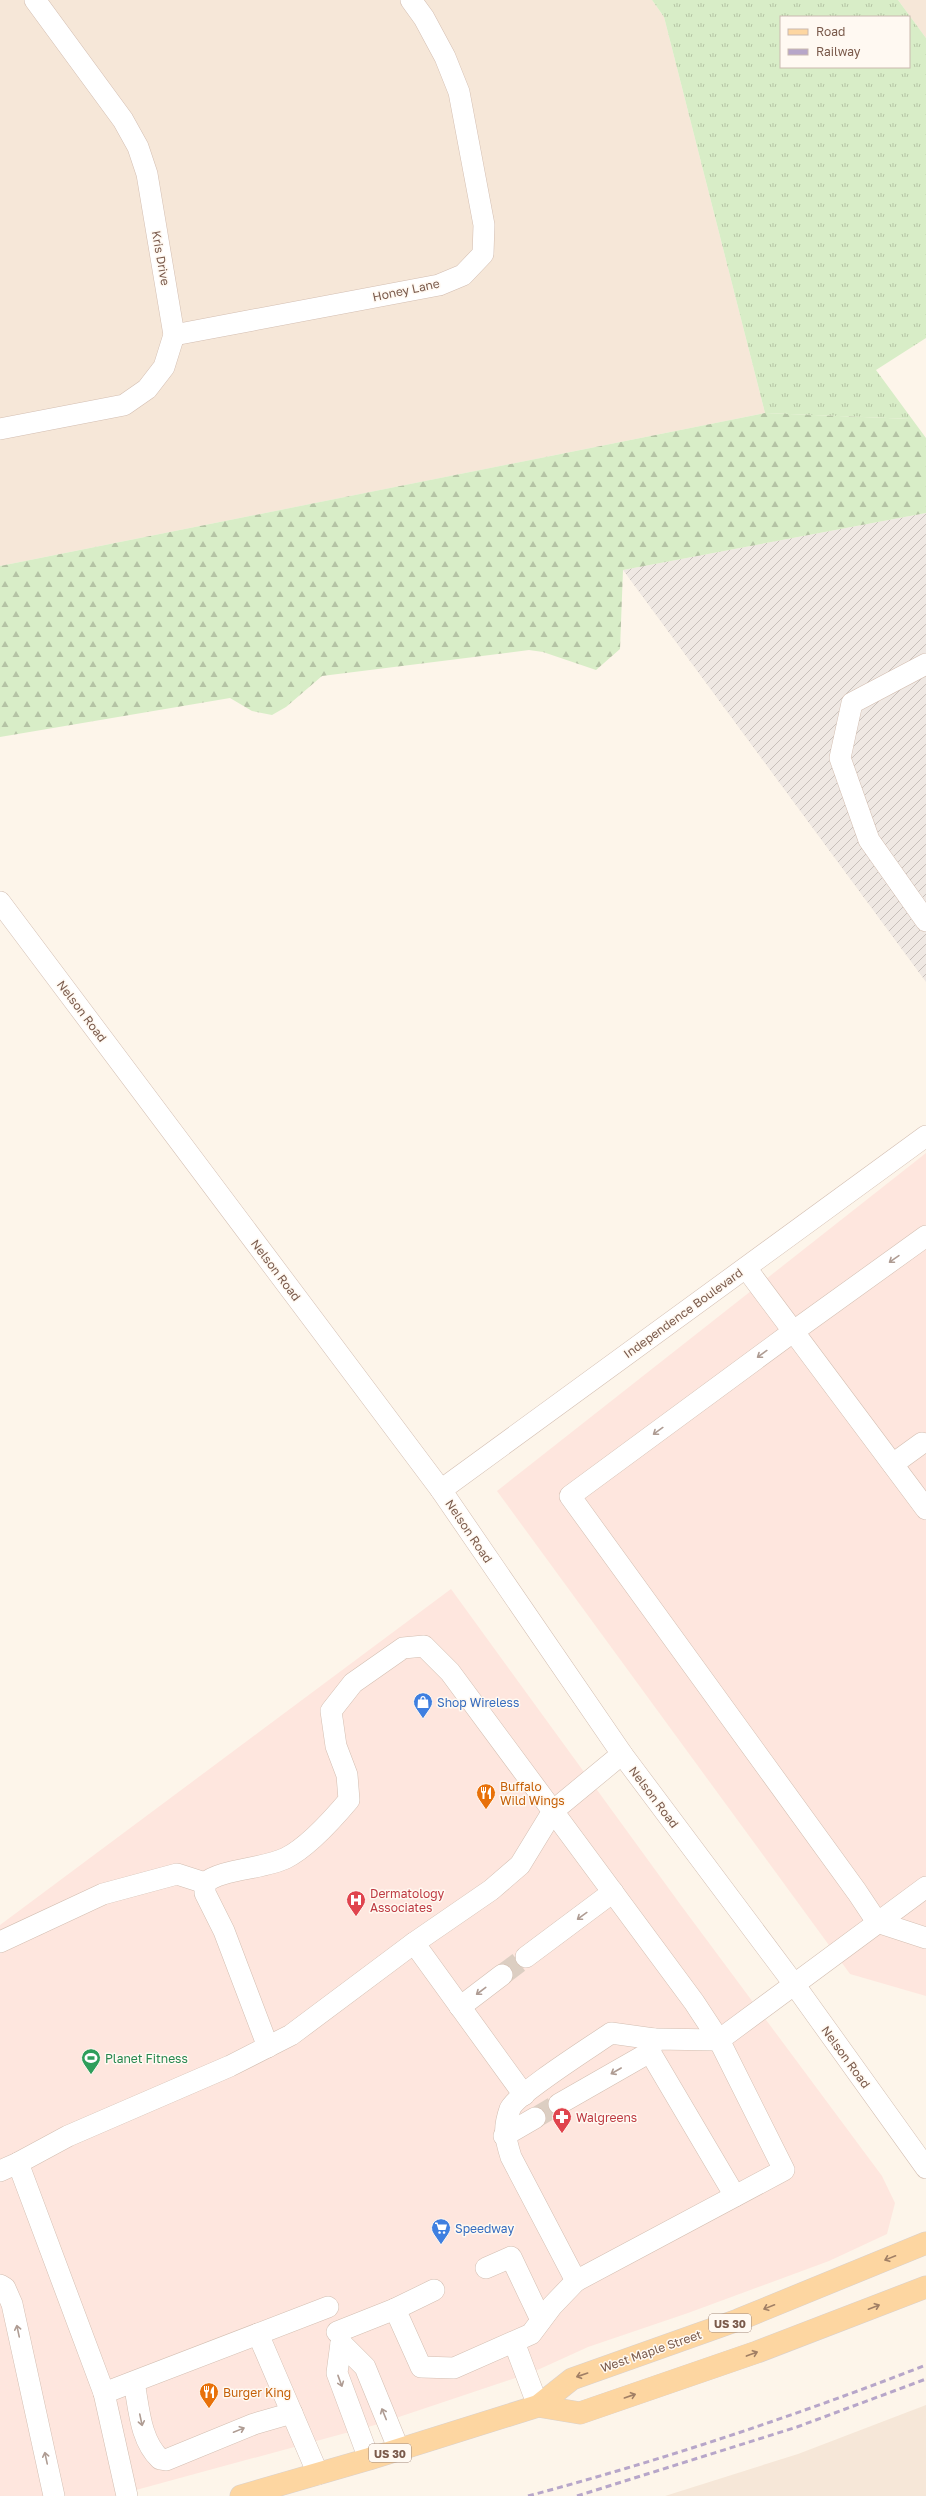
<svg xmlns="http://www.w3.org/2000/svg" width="926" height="2496" viewBox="0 0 926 2496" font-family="'Golos Text',sans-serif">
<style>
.residential{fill:#f6e7d8}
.commercial{fill:#fee6de}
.industrial{fill:url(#industrial-furrows)}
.grass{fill:url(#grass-tufts);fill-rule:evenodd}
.forest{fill:url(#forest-firs)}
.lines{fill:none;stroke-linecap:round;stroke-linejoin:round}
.minor-tunnel{stroke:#dccec2;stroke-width:21;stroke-dasharray:21 10;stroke-linecap:butt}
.minor-casing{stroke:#d3beb1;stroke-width:22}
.major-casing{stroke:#dad1cd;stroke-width:23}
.minor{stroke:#fff;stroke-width:21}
.major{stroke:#fdd6a1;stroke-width:22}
.rail{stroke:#b7a6c9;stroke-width:3;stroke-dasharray:6 4;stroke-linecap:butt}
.oneway{stroke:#af9c93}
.oneway2{stroke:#a17f65}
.labels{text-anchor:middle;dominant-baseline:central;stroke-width:3;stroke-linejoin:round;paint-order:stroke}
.shield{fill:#fff9f2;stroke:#a28a7d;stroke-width:1}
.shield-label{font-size:11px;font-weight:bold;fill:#7a5a4b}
.street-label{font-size:12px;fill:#7a5a4b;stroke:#fff9f2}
.shop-label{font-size:12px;fill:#366cbe;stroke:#fff9f2;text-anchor:start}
.food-label{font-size:12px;fill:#c56008;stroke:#fff9f2;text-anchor:start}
.health-label{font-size:12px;fill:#be3a42;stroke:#fff9f2;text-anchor:start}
.leisure-label{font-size:12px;fill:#27864d;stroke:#fff9f2;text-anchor:start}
</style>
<defs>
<pattern id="industrial-furrows" width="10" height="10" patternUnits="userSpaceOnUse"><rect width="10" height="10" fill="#efe8e3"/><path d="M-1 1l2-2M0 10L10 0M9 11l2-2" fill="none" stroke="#c7bfba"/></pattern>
<pattern id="grass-tufts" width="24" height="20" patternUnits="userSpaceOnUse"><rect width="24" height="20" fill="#d8edc7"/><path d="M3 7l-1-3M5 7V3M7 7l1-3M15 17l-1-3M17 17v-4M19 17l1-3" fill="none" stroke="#b4c3a4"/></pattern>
<pattern id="forest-firs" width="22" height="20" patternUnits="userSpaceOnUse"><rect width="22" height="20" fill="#d8edc7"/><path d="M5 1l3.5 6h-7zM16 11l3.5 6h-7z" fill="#b4c3a4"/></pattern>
</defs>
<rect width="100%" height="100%" fill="#fdf5ea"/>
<g class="residential">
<path d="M0,0H652L664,17L765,413L0,566Z"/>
<path d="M898,0H926V38Z"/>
<path d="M926,2405V2496H665L798,2454Z"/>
</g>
<g class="commercial">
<path d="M926,1153V1996L850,1974L497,1491Z"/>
<path d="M451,1589L680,1904L882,2176L895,2203L887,2234L829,2261L688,2313L588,2347L533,2372L375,2425L114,2496H0V1925Z"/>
</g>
<path class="industrial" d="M926,513V982L623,570Z"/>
<path class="grass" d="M652,0H898L926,38V338L876,370L912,419L765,413L664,17ZM781,17H909V67H781Z"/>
<path class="forest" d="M765,413L912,419L926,438V513L623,570L620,649L596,670L543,652L529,650L322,676L286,707L272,715L252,711L230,698L0,737V566Z"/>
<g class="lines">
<g class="minor-tunnel">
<path d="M502,1975L526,1957"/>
<path d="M535,2118L559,2104"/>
</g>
<defs>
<g id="minor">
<path d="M174,335L439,285L463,275L483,254L484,225L459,92L445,57L424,18L411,0"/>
<path d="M0,429L124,405L147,389L164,367L174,335L147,174L138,147L123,120L35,0"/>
<path d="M926,664L852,703L840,758L869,840L926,921"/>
<path d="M0,902L441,1490L622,1754L794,1984L926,2168"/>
<path d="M926,1236L794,1331L570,1496L857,1892L877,1922L926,1938"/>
<path d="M746,1268L926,1509"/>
<path d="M893,1464L922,1443"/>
<path d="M441,1490L926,1136"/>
<path d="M0,1942L103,1894L177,1874L205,1883"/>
<path d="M414,1943L524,2095"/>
<path d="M526,1957L613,1892"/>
<path d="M460,2007L502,1975"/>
<path d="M654,2039L611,2033C594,2045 516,2094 510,2109C503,2129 505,2138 511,2157L576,2281L784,2170L719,2040L926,1887"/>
<path d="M268,2047L224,1931L205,1893V1883C220,1869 264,1869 286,1858C308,1847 333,1819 349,1800L347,1775L336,1746L331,1711L353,1683L403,1648L424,1646L450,1672L694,2002L719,2040"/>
<path d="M650,2052L735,2196"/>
<path d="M559,2104L650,2052L654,2039L719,2040"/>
<path d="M504,2136L535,2118"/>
<path d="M0,2171L18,2163"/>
<path d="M486,2268L511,2257L541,2320"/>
<path d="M0,2285L5,2288L12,2304L54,2496"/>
<path d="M434,2290L395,2309L421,2367L454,2368L531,2334L552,2306L576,2281"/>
<path d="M337,2332L395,2309"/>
<path d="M258,2334L318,2474"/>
<path d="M514,2342L538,2406"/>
<path d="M341,2343L365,2367L399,2450"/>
<path d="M341,2343L337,2373L369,2459"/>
<path d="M134,2382C139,2408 140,2440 160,2459L166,2460L254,2424L292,2413"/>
<path d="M104,2393L328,2307"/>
<path d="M127,2496L104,2393L18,2163L68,2136L230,2066L291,2035L414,1943L491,1890L520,1865L553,1811L622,1754"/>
</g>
<g id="major">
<path d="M538,2406L580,2413L757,2352L926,2287"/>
<path d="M241,2496L369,2459L538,2406L572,2379L738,2320L926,2243"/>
</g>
</defs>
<use href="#minor" class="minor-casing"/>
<use href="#major" class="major-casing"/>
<use href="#minor" class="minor"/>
<use href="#major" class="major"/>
<g class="rail">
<path d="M528,2496C663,2460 795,2416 926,2365"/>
<path d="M577,2496L797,2427L926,2379"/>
</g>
</g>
<defs><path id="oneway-shaft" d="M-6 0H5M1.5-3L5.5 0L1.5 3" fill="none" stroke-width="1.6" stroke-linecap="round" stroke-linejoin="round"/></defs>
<g class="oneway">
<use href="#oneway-shaft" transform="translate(894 1259) rotate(145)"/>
<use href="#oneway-shaft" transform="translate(762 1354) rotate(144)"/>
<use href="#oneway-shaft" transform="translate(658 1431) rotate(144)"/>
<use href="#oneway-shaft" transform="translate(582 1916) rotate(144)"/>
<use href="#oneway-shaft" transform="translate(481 1991) rotate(143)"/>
<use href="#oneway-shaft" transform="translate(616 2071) rotate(150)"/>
<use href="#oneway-shaft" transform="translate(18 2331) rotate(-102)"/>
<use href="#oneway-shaft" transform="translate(340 2381) rotate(70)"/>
<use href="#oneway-shaft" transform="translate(384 2414) rotate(-112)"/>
<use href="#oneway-shaft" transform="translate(141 2420) rotate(78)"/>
<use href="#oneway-shaft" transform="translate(239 2430) rotate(-22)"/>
<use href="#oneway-shaft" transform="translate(46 2458) rotate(-102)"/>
</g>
<g class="oneway2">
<use href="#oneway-shaft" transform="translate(890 2258) rotate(158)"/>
<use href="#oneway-shaft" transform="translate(769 2307) rotate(158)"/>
<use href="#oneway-shaft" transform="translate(874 2307) rotate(-21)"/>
<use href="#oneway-shaft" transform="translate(752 2354) rotate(-20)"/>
<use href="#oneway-shaft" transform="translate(582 2375) rotate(161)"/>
<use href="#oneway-shaft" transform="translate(630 2396) rotate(-19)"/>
</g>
<defs>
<symbol id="shop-pin" viewBox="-11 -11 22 30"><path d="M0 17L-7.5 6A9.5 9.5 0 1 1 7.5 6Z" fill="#3f7fe0" stroke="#fff9f2"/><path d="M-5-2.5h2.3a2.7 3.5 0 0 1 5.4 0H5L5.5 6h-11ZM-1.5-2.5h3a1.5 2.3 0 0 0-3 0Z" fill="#fff"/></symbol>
<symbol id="restaurant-pin" viewBox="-11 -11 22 30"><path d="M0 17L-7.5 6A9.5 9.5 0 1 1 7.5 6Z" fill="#e8710a" stroke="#fff9f2"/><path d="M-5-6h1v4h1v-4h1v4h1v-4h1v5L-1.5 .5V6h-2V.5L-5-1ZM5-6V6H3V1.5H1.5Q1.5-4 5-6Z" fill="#fff"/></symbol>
<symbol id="hospital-pin" viewBox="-11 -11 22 30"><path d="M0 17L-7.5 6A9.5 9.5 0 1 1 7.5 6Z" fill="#e0444e" stroke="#fff9f2"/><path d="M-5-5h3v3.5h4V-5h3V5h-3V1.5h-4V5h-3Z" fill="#fff"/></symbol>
<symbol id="stadium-pin" viewBox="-11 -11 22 30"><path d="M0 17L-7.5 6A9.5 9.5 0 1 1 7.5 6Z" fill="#2e9e5b" stroke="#fff9f2"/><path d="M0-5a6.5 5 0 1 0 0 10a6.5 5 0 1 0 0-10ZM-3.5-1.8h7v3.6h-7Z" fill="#fff"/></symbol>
<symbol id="pharmacy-pin" viewBox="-11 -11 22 30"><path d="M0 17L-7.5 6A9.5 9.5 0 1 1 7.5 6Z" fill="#e0444e" stroke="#fff9f2"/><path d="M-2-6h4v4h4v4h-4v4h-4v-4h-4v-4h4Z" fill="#fff"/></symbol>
<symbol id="supermarket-pin" viewBox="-11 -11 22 30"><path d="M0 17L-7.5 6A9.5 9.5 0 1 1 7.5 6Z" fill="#3f7fe0" stroke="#fff9f2"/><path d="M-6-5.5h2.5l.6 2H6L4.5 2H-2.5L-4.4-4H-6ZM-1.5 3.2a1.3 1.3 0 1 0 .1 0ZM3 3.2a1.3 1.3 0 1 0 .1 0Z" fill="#fff"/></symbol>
</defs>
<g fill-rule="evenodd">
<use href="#shop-pin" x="412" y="1691" width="22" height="30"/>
<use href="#restaurant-pin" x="475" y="1782" width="22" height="30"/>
<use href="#hospital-pin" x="345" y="1889" width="22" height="30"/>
<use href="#stadium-pin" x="80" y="2047" width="22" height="30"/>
<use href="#pharmacy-pin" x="551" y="2106" width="22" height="30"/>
<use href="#supermarket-pin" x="430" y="2217" width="22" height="30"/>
<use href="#restaurant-pin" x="198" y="2381" width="22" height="30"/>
</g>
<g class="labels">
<g class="shield">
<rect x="709" y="2314" width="42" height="18" rx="3"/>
<rect x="369" y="2444" width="42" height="18" rx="3"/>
</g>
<g class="shield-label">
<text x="730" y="2323">US 30</text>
<text x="390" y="2453">US 30</text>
</g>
<g class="street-label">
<text transform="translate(161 258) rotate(80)">Kris Drive</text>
<text transform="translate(406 290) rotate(-12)">Honey Lane</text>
<text transform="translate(82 1011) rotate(53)">Nelson Road</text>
<text transform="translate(276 1270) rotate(53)">Nelson Road</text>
<text transform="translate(683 1313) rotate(-36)">Independence Boulevard</text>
<text transform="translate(469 1531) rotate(56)">Nelson Road</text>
<text transform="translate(654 1797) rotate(53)">Nelson Road</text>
<text transform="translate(846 2057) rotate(54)">Nelson Road</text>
<text transform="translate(651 2351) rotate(-19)">West Maple Street</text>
</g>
<g class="shop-label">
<text x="437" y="1702">Shop Wireless</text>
<text x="455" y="2228">Speedway</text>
</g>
<g class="food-label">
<text x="500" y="1786">Buffalo<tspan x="500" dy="14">Wild Wings</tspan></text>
<text x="223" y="2392">Burger King</text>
</g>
<g class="health-label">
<text x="370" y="1893">Dermatology<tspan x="370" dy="14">Associates</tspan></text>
<text x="576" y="2117">Walgreens</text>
</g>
<g class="leisure-label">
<text x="105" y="2058">Planet Fitness</text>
</g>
</g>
<rect x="780" y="16" width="130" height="52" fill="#fff9f2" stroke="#cab9af"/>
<rect x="788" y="29" width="20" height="6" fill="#fdd6a1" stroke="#cab9af"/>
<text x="816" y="36" font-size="12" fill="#7a5a4b">Road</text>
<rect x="788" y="49" width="20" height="6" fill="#b7a6c9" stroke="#cab9af"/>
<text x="816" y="56" font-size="12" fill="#7a5a4b">Railway</text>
</svg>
